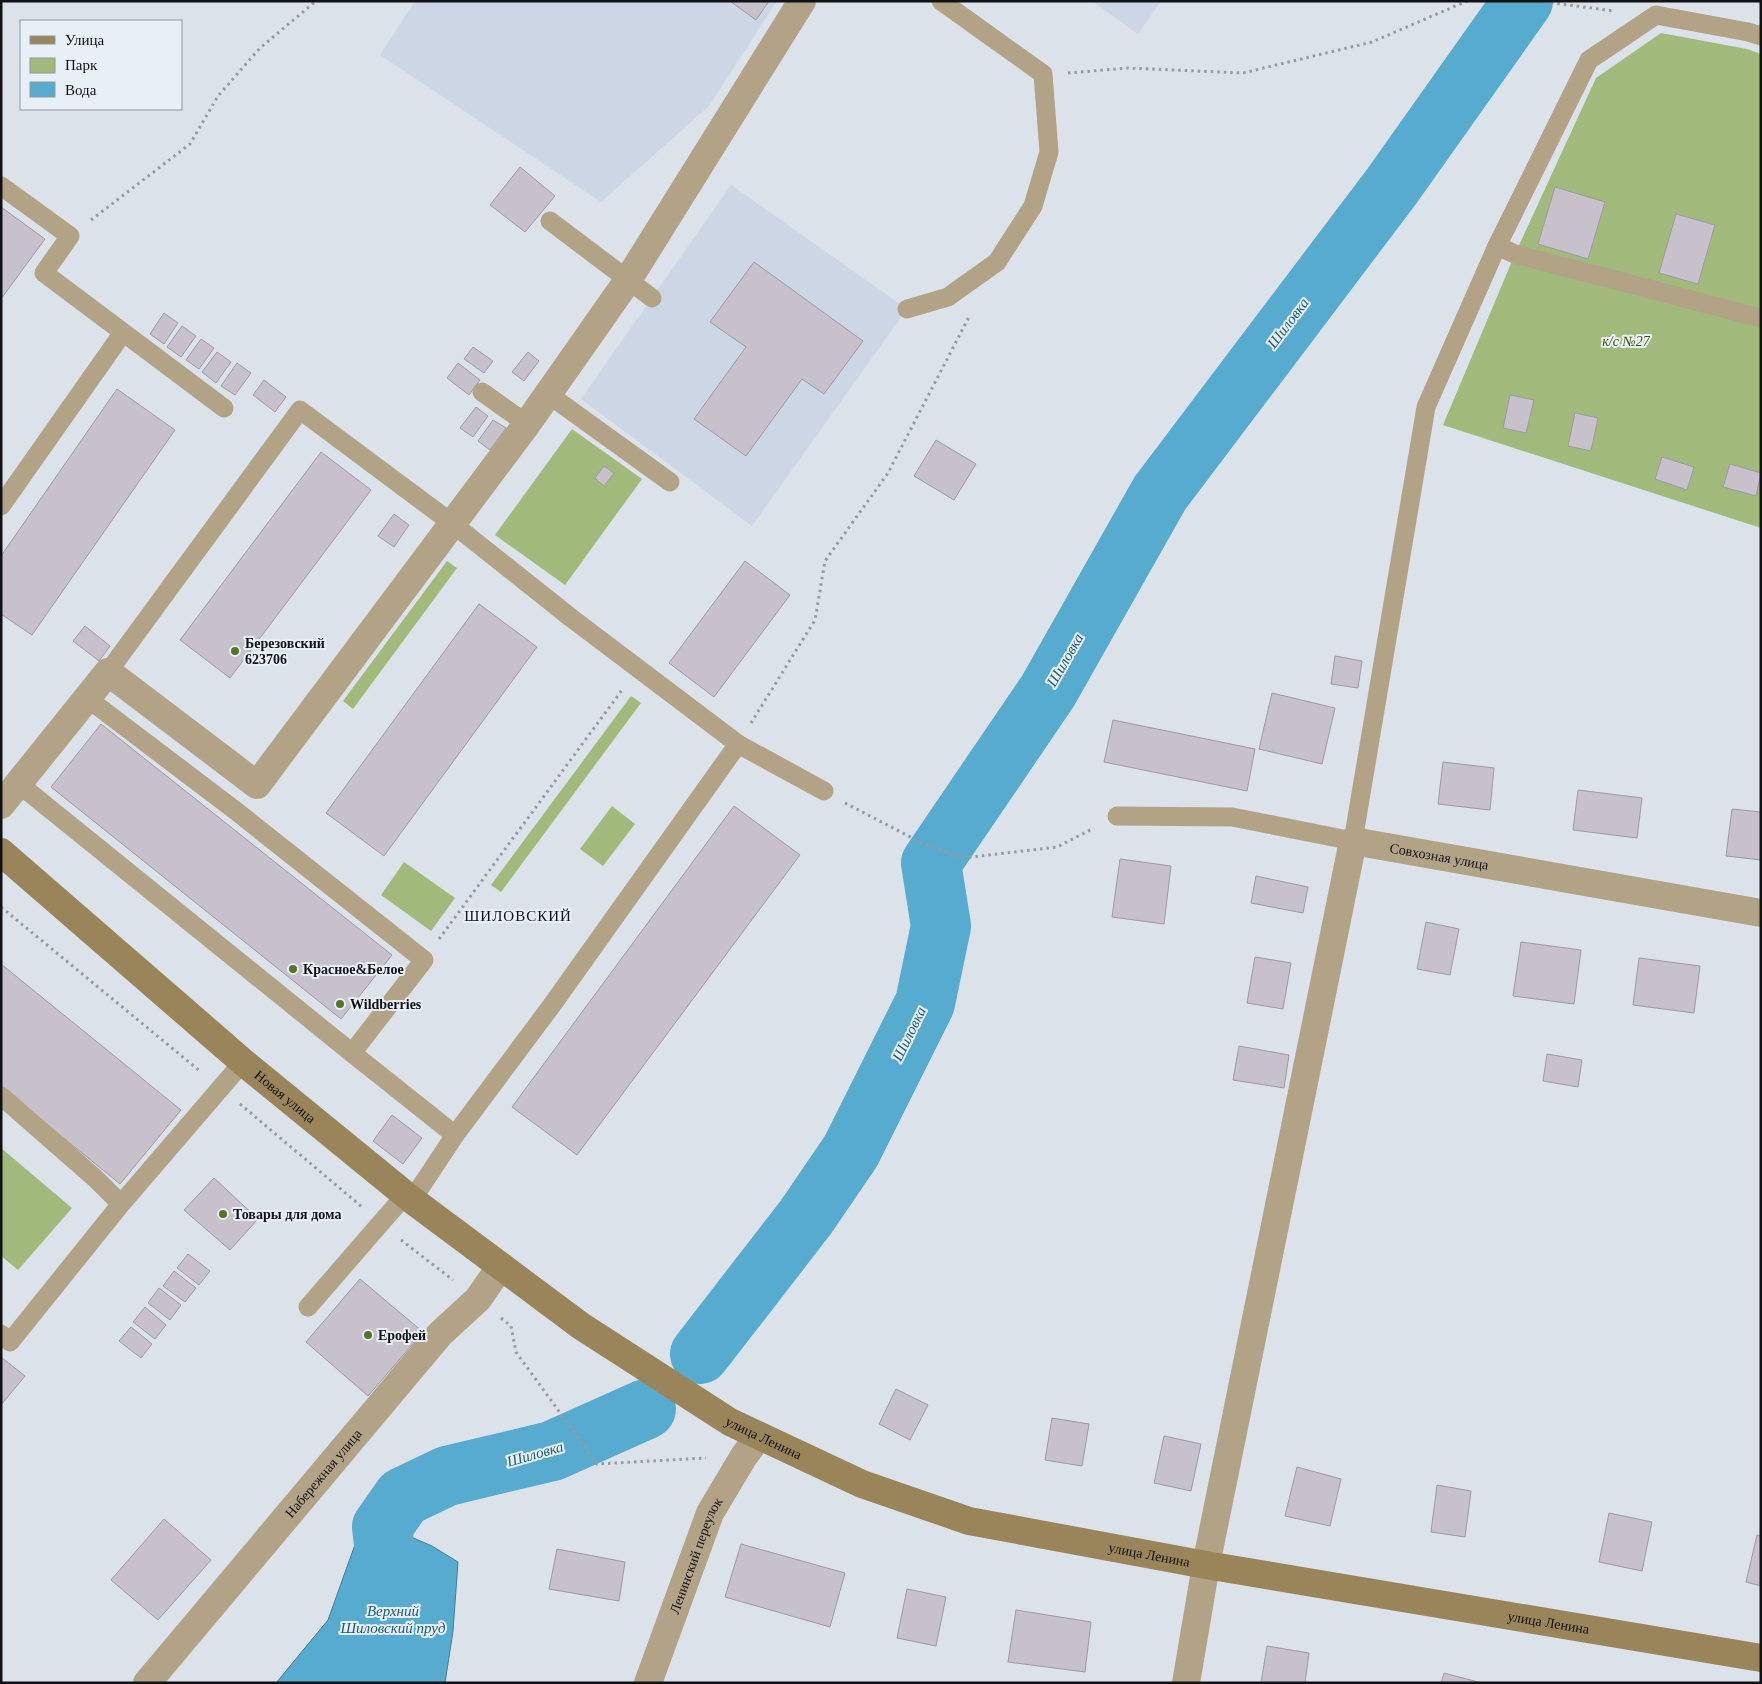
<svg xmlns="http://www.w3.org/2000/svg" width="1762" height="1684" viewBox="0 0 1762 1684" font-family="Georgia,serif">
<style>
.built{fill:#ccd6e4}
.green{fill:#a1ba7b}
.water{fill:#56abce;stroke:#417d96}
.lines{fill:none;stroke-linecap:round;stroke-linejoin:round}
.river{stroke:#56abce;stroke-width:60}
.building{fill:#c6c1ca;stroke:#9d99a2}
.path{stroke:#969aa1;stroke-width:3;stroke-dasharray:2.5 4;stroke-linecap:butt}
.lane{stroke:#b2a386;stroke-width:19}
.street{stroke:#b2a386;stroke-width:28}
.secondary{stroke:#9a8459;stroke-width:28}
.poi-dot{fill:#55742a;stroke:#e9eff7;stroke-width:2}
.labels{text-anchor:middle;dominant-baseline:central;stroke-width:4;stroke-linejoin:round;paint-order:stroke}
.park-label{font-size:14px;font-style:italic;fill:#3d5407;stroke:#e9eff7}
.poi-label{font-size:14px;font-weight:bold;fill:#101215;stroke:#e9eff7;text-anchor:start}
.street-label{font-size:14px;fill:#101215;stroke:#e9eff7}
.water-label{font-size:15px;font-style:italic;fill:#185b73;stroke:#e9eff7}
.neighbourhood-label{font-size:15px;letter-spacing:1px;fill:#101215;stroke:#e9eff7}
</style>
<rect width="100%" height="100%" fill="#dce2ea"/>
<g class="built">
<path d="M415,1H777L709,106L601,202L380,55Z"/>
<path d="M1092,1H1161L1138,34Z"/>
<path d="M731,185L907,309L752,526L581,399Z"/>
</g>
<g class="green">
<path d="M1661,33L1747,49L1761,54V528L1443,425L1515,254L1596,78Z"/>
<path d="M572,429L642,479L565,585L495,535Z"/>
<path d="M447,561L457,568L353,709L343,701Z"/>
<path d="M631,696L641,703L501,892L491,885Z"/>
<path d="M612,806L635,824L603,866L580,849Z"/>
<path d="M404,862L455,898L431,931L381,895Z"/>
<path d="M1,1148L72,1208L18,1270L1,1256Z"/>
</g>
<path class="water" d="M418,1465L447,1476L441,1485L414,1507L411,1537L432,1546L458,1562L453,1631L445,1683H276L328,1620L362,1525Z"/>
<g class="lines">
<g class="river">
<path d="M700,1354L806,1217L851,1151L925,1003L941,926L931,863L1048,691L1160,493L1392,186L1523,1"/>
<path d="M365,1683L387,1568L382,1527L403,1497L447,1476L552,1451L646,1409"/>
</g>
</g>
<g class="building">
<path d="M730,1H769L756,20Z"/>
<path d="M520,167L555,196L525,232L490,205Z"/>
<path d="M1555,187L1605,202L1588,259L1538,244Z"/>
<path d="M1,207L45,239L1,299Z"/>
<path d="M1676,214L1715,225L1698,284L1659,273Z"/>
<path d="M754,262L863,341L824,394L802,379L746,456L694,419L746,347L710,322Z"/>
<path d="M164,313L178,323L164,344L150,334Z"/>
<path d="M182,326L196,336L181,357L167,347Z"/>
<path d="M201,339L214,348L199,369L186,360Z"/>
<path d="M473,347L493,361L484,373L464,359Z"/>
<path d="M217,352L231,362L216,383L202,372Z"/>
<path d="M528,352L539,361L524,381L512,372Z"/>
<path d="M237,363L251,373L235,395L221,386Z"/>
<path d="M458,363L480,380L469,395L447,378Z"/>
<path d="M264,380L286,397L275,412L253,395Z"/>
<path d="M117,389L175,430L32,635L1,614V556Z"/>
<path d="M1510,395L1534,400L1526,433L1503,428Z"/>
<path d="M476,407L488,416L473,437L460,428Z"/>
<path d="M1575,413L1598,418L1591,451L1568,446Z"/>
<path d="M493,420L506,428L490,450L478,441Z"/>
<path d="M936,440L976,464L954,500L914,476Z"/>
<path d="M321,452L371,490L230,678L180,640Z"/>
<path d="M1662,457L1694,467L1687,490L1655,479Z"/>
<path d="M1730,464L1761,473L1756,496L1723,487Z"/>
<path d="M604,466L614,473L604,486L595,478Z"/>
<path d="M394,514L409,525L394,547L378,536Z"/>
<path d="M745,561L790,595L714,697L669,663Z"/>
<path d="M479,604L537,647L384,856L326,813Z"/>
<path d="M85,626L110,646L99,661L73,641Z"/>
<path d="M1335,656L1362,661L1358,688L1331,684Z"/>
<path d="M1272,693L1335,708L1322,764L1259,749Z"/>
<path d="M1113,720L1255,749L1247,791L1104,762Z"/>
<path d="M101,724L392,955L341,1019L51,787Z"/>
<path d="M1443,762L1494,768L1490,810L1438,804Z"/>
<path d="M1578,790L1642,798L1637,838L1573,830Z"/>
<path d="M734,806L800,855L577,1155L512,1107Z"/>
<path d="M1732,809L1761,812V860L1726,856Z"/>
<path d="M1120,859L1171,866L1164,924L1112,917Z"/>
<path d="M1256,876L1308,887L1303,913L1251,903Z"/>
<path d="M1426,922L1459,929L1450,975L1417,969Z"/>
<path d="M1521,942L1581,950L1574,1004L1513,996Z"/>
<path d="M1255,957L1291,963L1283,1009L1247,1003Z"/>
<path d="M1639,958L1700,966L1694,1013L1633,1005Z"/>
<path d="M1,964L181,1110L120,1184L1,1087Z"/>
<path d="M1239,1046L1289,1055L1284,1088L1233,1080Z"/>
<path d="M1547,1054L1582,1060L1578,1087L1543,1081Z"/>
<path d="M392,1115L422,1138L403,1164L373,1141Z"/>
<path d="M214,1178L258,1219L230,1250L184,1210Z"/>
<path d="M188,1254L210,1271L199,1285L177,1268Z"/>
<path d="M174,1271L196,1288L185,1302L163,1286Z"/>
<path d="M360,1279L423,1332L368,1396L306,1342Z"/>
<path d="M159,1288L181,1305L170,1320L148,1303Z"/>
<path d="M145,1307L166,1325L155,1339L133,1322Z"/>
<path d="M131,1327L152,1344L141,1358L119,1341Z"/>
<path d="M1,1357L25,1376L1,1405Z"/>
<path d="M896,1389L928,1405L910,1440L879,1424Z"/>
<path d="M1052,1418L1089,1424L1082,1466L1045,1460Z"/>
<path d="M1164,1436L1201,1444L1191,1491L1154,1483Z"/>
<path d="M1297,1467L1341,1479L1330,1526L1285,1516Z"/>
<path d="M1437,1485L1471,1491L1465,1537L1431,1532Z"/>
<path d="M1609,1513L1652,1522L1642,1571L1599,1562Z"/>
<path d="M164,1519L211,1560L158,1620L111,1580Z"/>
<path d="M1757,1535L1761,1536V1586L1746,1582Z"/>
<path d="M741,1544L845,1573L830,1627L725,1597Z"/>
<path d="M557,1549L625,1562L619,1601L549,1589Z"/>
<path d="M907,1589L946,1597L936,1646L897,1638Z"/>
<path d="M1016,1610L1091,1622L1085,1672L1008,1662Z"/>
<path d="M1267,1646L1309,1653L1305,1683H1261Z"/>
<path d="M1444,1673L1482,1683H1441Z"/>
</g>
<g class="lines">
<g class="path">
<path d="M1538,1L1614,11"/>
<path d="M1068,73L1128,68L1243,73L1372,42L1467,1"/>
<path d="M91,220L190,144L218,96L260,48L316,1"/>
<path d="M751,723L815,620L825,561L888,473L970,315"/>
<path d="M845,803L924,844L962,858L1057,847L1094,828"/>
<path d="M1,907L201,1072"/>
<path d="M439,939L622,690"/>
<path d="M240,1104L362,1207"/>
<path d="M401,1240L453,1280"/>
<path d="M501,1318L511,1326L516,1352L597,1464L706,1458"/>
</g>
<g class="lane">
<path d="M1,186L70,236L44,273L224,408"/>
<path d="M550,221L652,298"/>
<path d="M1497,246L1515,254L1761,318"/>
<path d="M907,309L948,297L997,262L1033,206L1049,152L1043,74L941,1"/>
<path d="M482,392L527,424"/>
<path d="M548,394L670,482"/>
<path d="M1,506L122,334"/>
<path d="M108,672L300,410L453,524L570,617L738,744L824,791"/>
<path d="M87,698L236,811L424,960L352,1053L455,1135"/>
<path d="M19,784L352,1053"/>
<path d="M1117,816L1232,817L1353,841L1426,407L1497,246L1589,60L1656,15L1748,32L1761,36"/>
<path d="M1,1096L96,1179L121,1204"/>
<path d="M412,1200L455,1135L552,1005L738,744"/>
<path d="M308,1307L406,1194"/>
<path d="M1,1334L10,1342L121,1204L243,1062"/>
</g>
<g class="street">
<path d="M1,805L108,672L257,785L527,424L628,280L802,1"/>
<path id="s1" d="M147,1683L440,1334L478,1299L501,1266"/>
<path id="s2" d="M648,1683L710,1513L744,1456L759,1436"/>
<path id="s3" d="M1186,1683L1206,1565L1353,841L1761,913"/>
</g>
<path class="secondary" id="s4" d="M1,852L243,1062L412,1200L581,1326L730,1422L862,1484L969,1521L1206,1565L1761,1658"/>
</g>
<g class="poi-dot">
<circle cx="235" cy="651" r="5"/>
<circle cx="293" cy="969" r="5"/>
<circle cx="340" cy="1004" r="5"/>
<circle cx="223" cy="1214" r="5"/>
<circle cx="368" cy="1335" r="5"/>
</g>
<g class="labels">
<g class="park-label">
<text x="1626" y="341">к/с №27</text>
</g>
<g class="poi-label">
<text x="245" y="643">Березовский<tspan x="245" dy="16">623706</tspan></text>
<text x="303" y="969">Красное&amp;Белое</text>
<text x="350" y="1004">Wildberries</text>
<text x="233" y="1214">Товары для дома</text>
<text x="378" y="1335">Ерофей</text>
</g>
<g class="street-label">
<text stroke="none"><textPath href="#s3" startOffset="946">Совхозная улица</textPath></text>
<text stroke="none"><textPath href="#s4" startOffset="375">Новая улица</textPath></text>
<text stroke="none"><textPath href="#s4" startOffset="964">улица Ленина</textPath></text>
<text stroke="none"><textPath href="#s1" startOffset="274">Набережная улица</textPath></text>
<text stroke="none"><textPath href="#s4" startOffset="1369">улица Ленина</textPath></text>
<text stroke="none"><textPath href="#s2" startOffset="136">Ленинский переулок</textPath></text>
<text stroke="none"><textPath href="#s4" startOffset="1774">улица Ленина</textPath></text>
</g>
<g class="water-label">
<text transform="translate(1288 323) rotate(-53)">Шиловка</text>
<text transform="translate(1065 660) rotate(-60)">Шиловка</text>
<text transform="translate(909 1034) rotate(-64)">Шиловка</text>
<text transform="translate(535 1454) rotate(-16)">Шиловка</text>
<text x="393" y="1611">Верхний<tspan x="393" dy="17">Шиловский пруд</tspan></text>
</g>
<g class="neighbourhood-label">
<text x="518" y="916">ШИЛОВСКИЙ</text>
</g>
</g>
<rect width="1762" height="1684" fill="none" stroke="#101215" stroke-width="5"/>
<rect x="20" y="20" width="162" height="90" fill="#e9eff7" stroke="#92979d"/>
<rect x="30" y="36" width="25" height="8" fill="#9a8459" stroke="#92979d"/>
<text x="65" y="45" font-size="15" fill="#101215">Улица</text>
<rect x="30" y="58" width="25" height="15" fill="#a1ba7b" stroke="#92979d"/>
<text x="65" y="70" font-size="15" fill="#101215">Парк</text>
<rect x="30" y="82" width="25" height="15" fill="#56abce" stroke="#92979d"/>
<text x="65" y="95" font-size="15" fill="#101215">Вода</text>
</svg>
